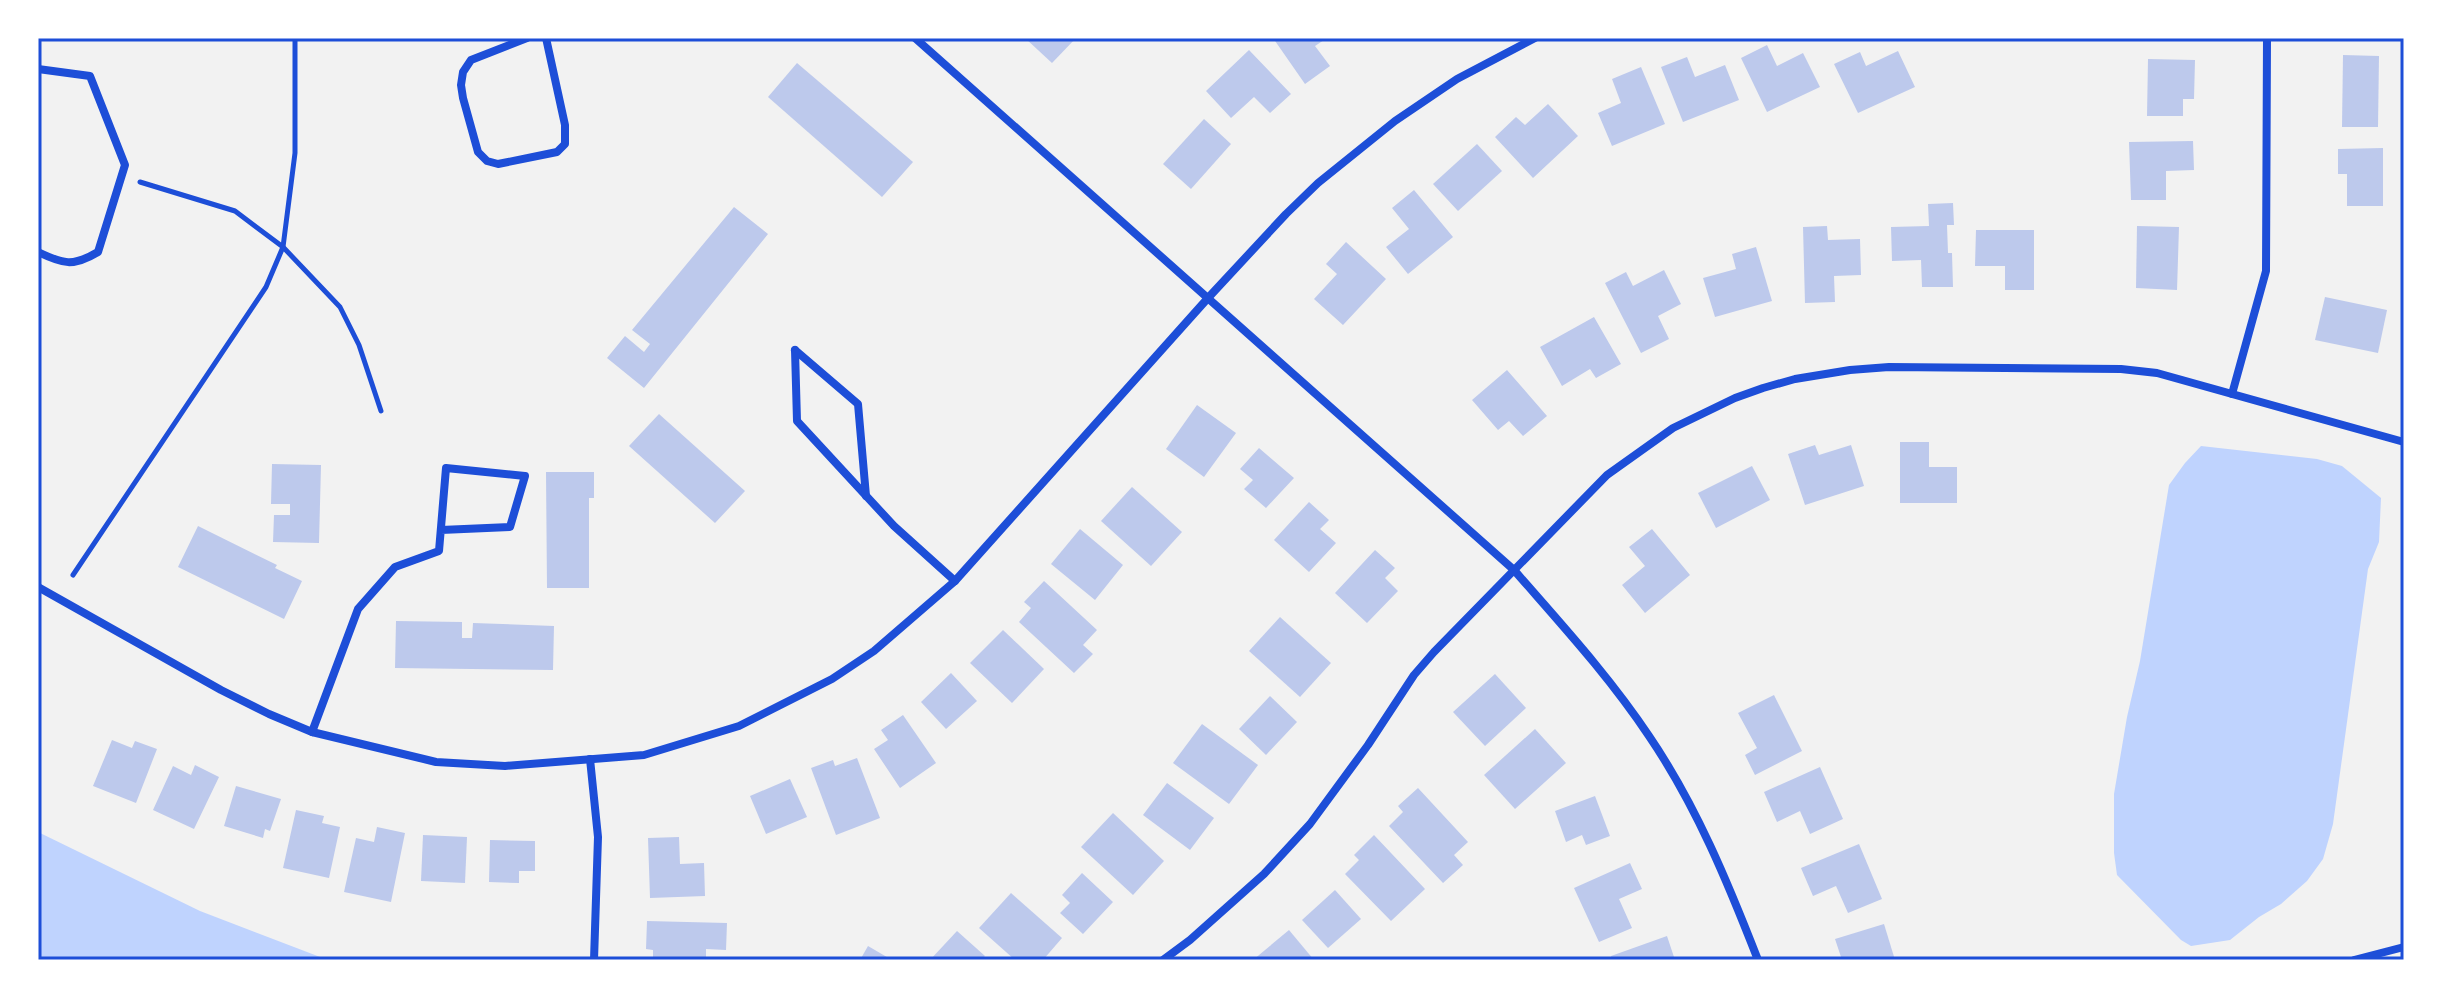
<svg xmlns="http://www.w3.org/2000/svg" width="2442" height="998" viewBox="0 0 2442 998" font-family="'Public Sans',sans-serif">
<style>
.water{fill:#bfd3fe}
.building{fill:#bdc9ec}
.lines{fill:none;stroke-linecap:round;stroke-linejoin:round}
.path{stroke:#1d4ed8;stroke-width:5}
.minor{stroke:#1d4ed8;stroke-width:8}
.neatline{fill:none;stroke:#1d4ed8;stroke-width:3}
</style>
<rect width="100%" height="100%" fill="#f2f2f2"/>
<g class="water">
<path d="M2201,446L2317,459L2342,466L2381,498L2379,542L2368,569L2333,824L2323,859L2307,881L2281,904L2259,917L2230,940L2191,946L2181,940L2117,875L2114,853V794L2127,717L2140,661L2169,485L2185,463Z"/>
<path d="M38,832L200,911L328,960H38Z"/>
</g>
<g class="building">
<path d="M1025,38H1076L1052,63Z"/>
<path d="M1273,38H1327L1315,46L1330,66L1305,84Z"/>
<path d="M1767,45L1777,66L1803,53L1820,87L1767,112L1741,58Z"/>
<path d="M1249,50L1291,94L1270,113L1254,97L1231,118L1206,91Z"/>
<path d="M1898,51L1915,87L1858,113L1834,64L1860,52L1866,66Z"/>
<path d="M2343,55L2379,56L2378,127H2342Z"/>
<path d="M1687,57L1695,77L1725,65L1739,100L1683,122L1661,67Z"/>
<path d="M2148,59L2195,60L2194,99H2183V116H2147Z"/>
<path d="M797,63L913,162L882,197L768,97Z"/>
<path d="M1641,67L1665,124L1612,146L1598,113L1621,103L1612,79Z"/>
<path d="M1548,104L1578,136L1533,178L1495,137L1516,117L1525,125Z"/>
<path d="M1204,119L1231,144L1191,189L1163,164Z"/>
<path d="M2193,141L2194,170L2166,171V200H2131L2129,142Z"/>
<path d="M1477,144L1502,171L1458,211L1433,184Z"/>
<path d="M2383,148V206H2347V174H2338V149Z"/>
<path d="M1414,190L1453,237L1408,274L1386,247L1409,229L1392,208Z"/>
<path d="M1953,203L1954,225H1947L1948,253H1952L1953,287H1922L1921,260L1892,261L1891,227L1929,226L1928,204Z"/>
<path d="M734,207L768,234L644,388L607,358L625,336L644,352L650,344L632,330Z"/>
<path d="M1827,226L1828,240L1860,239L1861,275L1834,276L1835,302L1805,303L1803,227Z"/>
<path d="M2137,226L2179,227L2177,290L2136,288Z"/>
<path d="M1976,230H2034V290H2005V266H1975Z"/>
<path d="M1346,242L1386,279L1343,325L1314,299L1337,274L1326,264Z"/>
<path d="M1756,247L1772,301L1715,317L1703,278L1736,269L1732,254Z"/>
<path d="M1664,270L1681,304L1658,316L1669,339L1641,353L1605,283L1626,272L1633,286Z"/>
<path d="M2325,297L2387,310L2378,353L2315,340Z"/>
<path d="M1594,317L1621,364L1596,378L1590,369L1562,386L1540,347Z"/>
<path d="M1507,370L1547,416L1523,436L1509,421L1498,430L1472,400Z"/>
<path d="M1197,405L1236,433L1204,477L1166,449Z"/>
<path d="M659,414L745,491L715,523L629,446Z"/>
<path d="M1900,442H1929V467H1957V503H1900Z"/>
<path d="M1815,445L1819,455L1851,445L1864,486L1805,505L1788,454Z"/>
<path d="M1259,448L1294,478L1266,508L1244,489L1253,480L1240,469Z"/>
<path d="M272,464L321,465L319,543L273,542L274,515H290V504H271Z"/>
<path d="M1752,466L1770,500L1716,528L1698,493Z"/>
<path d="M546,472H594V498H589V588H547Z"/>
<path d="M1132,487L1182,532L1151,566L1101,521Z"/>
<path d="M1309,502L1329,520L1320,529L1336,543L1309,572L1274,540Z"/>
<path d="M198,526L277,565L275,568L302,581L284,619L178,567Z"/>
<path d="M1080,529L1123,565L1095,600L1051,564Z"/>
<path d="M1652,529L1690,575L1645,613L1622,585L1645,566L1629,547Z"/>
<path d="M1375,550L1395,568L1385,578L1398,591L1367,623L1335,593Z"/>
<path d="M1044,581L1097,630L1083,645L1093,654L1074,673L1019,622L1031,608L1024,602Z"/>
<path d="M1280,617L1331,663L1300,697L1249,651Z"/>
<path d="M396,621L462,622V638H472L473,623L554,626L553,670L395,668Z"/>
<path d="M1003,630L1044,669L1012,703L970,663Z"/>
<path d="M951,673L977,701L946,729L921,702Z"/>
<path d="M1495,674L1526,708L1485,746L1453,712Z"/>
<path d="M1774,695L1802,751L1755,775L1745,755L1757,748L1738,713Z"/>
<path d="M1270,696L1297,722L1266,755L1239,729Z"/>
<path d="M903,715L936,763L900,788L874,749L888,740L881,730Z"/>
<path d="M1202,724L1258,765L1229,804L1173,763Z"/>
<path d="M1535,729L1566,763L1515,809L1484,775Z"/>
<path d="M112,740L132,748L135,741L157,749L136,803L93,786Z"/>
<path d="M857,758L880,818L836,835L811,768L833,760L835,766Z"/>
<path d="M195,765L219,777L194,829L153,810L173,766L191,775Z"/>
<path d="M1820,767L1843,819L1810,834L1800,811L1777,822L1764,792Z"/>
<path d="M790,779L807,817L766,834L750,796Z"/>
<path d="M1167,783L1214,818L1190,850L1143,815Z"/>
<path d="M236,786L281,799L270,831L265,829L263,838L224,826Z"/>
<path d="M1418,788L1468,842L1454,855L1463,865L1443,883L1389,826L1403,812L1398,806Z"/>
<path d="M1595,796L1610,836L1586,845L1582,835L1566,842L1555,811Z"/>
<path d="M296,810L324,816L322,823L340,827L329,878L283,868Z"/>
<path d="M1113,813L1164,861L1133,895L1081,847Z"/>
<path d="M377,827L405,833L391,902L344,892L356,838L374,842Z"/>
<path d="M423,835L467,837L465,883L421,881Z"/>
<path d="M1374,835L1425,889L1391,921L1345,874L1359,860L1354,855Z"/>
<path d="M679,837L680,864L704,863L705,896L650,898L648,838Z"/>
<path d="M490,840L535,841V871H519V883L489,882Z"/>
<path d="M1859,844L1882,899L1848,913L1836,886L1813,896L1801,868Z"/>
<path d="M1630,863L1642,889L1619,899L1632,928L1599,942L1574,888Z"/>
<path d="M1082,873L1113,902L1083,934L1060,913L1070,903L1062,895Z"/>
<path d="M1335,890L1361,919L1328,948L1302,920Z"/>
<path d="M1011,893L1062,938L1043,960H1015L979,928Z"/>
<path d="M647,921L727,923L726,950L706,949V960H653V950L646,949Z"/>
<path d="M1884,924L1895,960H1842L1835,939Z"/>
<path d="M1289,930L1314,960H1253Z"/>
<path d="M957,931L985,956L981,960H930Z"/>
<path d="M1667,936L1675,960H1612L1611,956Z"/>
<path d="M868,946L892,960H860Z"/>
</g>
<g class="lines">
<g class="path">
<path d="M140,182L235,211L283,247L340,307L359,345L381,411"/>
<path d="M73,575L266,287L283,247L295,153V38"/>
</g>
<g class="minor">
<path d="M527,38L471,60L463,72L461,85L463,98L478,152L487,161L498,164L557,152L565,144V125L546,38"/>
<path d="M915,38L1514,570C1561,624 1609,676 1649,736C1696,805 1728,883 1758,960"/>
<path d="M38,69L90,76L125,165L98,252C73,267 63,264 38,252"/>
<path d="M795,350L797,421L894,526L955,581"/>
<path d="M795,350L858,404L866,496"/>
<path d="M2232,394L2266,271L2267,38"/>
<path d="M38,587L221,690L269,714L312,732L436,762L505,766L644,755L739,726L832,679L874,651L955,581L1208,298L1286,214L1318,183L1395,121L1457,79L1535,38"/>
<path d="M312,732L358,609L395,567L439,551L446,468L525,476L510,527L441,530"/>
<path d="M590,759L598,837L594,960"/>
<path d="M1163,960L1190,940L1264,874L1310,824L1368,745L1414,675L1434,652L1607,475L1673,428L1735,398L1763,388L1795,379L1850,370L1889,367L2121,369L2157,373L2404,442"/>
<path d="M2354,960L2404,947"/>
</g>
</g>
<rect width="2442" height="998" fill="none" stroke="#ffffff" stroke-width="80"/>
<rect x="40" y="40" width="2362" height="918" class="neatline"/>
</svg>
